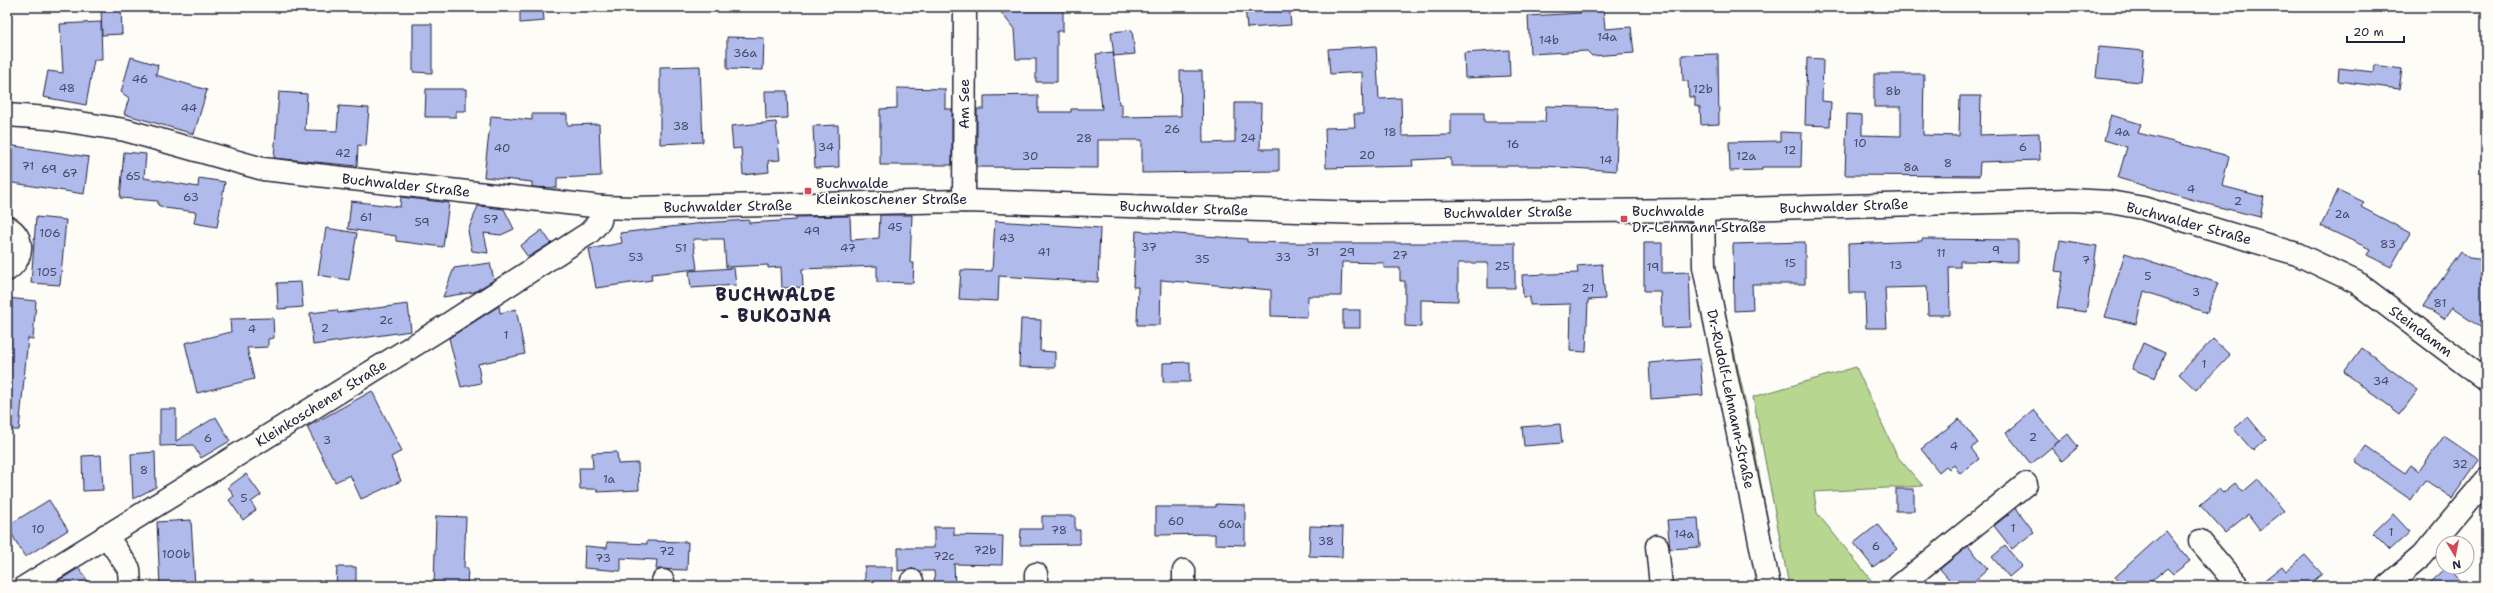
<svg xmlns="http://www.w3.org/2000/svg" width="2493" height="593" viewBox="0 0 2493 593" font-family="'Shantell Sans',sans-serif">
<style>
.green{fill:#b7d68f;stroke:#6c7c65}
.building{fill:#b0bbec;stroke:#22223b}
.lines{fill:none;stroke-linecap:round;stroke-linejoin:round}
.minor-casing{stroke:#22223b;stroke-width:25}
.tertiary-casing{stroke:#22223b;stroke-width:25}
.minor{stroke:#fdfcf7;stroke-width:22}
.tertiary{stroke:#fdfcf7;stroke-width:22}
.poi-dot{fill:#d1495b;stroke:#fdfcf7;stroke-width:1.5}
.labels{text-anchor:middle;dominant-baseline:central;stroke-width:3;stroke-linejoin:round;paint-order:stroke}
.number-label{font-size:12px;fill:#464867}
.street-label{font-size:14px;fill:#22223b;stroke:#fdfcf7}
.poi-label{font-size:14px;fill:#22223b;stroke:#fdfcf7;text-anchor:start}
.district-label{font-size:18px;font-weight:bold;letter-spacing:1px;fill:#22223b;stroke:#fdfcf7}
</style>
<rect width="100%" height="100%" fill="#fdfcf7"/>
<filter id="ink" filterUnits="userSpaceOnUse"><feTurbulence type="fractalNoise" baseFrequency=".025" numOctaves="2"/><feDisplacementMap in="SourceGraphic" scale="8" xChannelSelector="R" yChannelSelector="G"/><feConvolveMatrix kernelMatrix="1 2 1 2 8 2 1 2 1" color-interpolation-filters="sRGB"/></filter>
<g filter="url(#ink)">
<g class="green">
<path d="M1709,239H1715L1716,270L1747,409L1780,586H1775Z"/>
<path d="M1856,367L1897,456L1923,486L1814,492L1817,513L1876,586H1789L1753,397Z"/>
</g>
<g class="building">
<path d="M101,7H121L122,34L102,35Z"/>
<path d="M520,7H543L544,21L520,23Z"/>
<path d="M997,7H1063V31H1057V82H1036V59H1016L1014,29Z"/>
<path d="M1245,7H1289L1291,25L1247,28Z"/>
<path d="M1581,7H1603L1605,29L1631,27L1634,53L1592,56L1587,51L1530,54L1528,16L1581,13Z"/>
<path d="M101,22L102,60H94L86,105L43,97L48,71L63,73L60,24Z"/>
<path d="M413,24H432V73L413,72Z"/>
<path d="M1132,30L1135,54L1114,56L1111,32Z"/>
<path d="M727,37L764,38L763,70L727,69Z"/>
<path d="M1376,46L1379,99L1401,98L1402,136L1451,135V113H1484V122H1545L1546,106L1618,108L1616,171L1544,166H1451V158L1412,160L1413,166L1326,168L1325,128L1355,127L1354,114H1363L1362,72L1330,74L1328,49Z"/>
<path d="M2099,47L2144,51L2141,82L2096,78Z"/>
<path d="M1509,50L1510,76L1465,78L1464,53Z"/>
<path d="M1113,52L1119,104H1122V117L1181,116L1180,71H1202L1203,143L1235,142V103H1261L1260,149H1279V171L1142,173V140H1098V168L977,167V109H984V96L1038,95V112H1071V109H1102L1096,54Z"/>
<path d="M1718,54L1719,124L1701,125L1700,107L1695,106V97H1689L1688,81H1683L1682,55Z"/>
<path d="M131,57L158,65L156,75L207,90L194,134L124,114L129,98L121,92Z"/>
<path d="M1807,58L1823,59L1822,101L1831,102L1830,126L1805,125Z"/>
<path d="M2374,65L2402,69L2399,89L2338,81L2339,68L2373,72Z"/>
<path d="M700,66L703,142L660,144V67Z"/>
<path d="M1874,74H1924L1923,135L1959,136L1960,96H1981L1980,135L2039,133L2040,160L1980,162L1979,176L1845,175L1847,114L1862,115V135L1901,136V107H1874Z"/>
<path d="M897,88L945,89V109H952V165H880V109L897,108Z"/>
<path d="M426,89H466V111H456V117H425Z"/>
<path d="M765,91H787L788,118L766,119Z"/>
<path d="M279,92L307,94L305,130L337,131L339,106L369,108L366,146L358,145L357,166L274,158Z"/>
<path d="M532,114H567V125L599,124L601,176L557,178V188L532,187V182L484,177L491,116L532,120Z"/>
<path d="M2111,115L2141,124L2138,133L2229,156L2222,186L2264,197L2260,217L2211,205L2118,178L2127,147L2104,140Z"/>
<path d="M776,122L780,160L768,161L769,172L743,175L741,148L733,149L731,126Z"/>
<path d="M838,125L839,167L815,168L813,126Z"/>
<path d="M1780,132L1802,133L1801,167H1762V170L1730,171L1729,142L1780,141Z"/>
<path d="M7,145L89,157L84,194L7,182Z"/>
<path d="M124,152L146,154L144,178L198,187L199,178L225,182L217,227L194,223L196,212L165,208L158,205V201L120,198Z"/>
<path d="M2338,190L2364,202L2361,207L2410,233L2391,267L2367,255L2370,249L2321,226Z"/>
<path d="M401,197L449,203L443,247L396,241V236L348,229L351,201L400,207Z"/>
<path d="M478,206L504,209L514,229L501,235L484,233L488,253L472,251L468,231Z"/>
<path d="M880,215H912L910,263H914L913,283L877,282V266L802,269L803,287L782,288L781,267L768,268V265L726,267L724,239H693L697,269L651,274L652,280L596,288L589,249L622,243L620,233L703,223L749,220V223L796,220V217L850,216L851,240L879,238Z"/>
<path d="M36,217L66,220L60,285L31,283Z"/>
<path d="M995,221L1100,228L1098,282L999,276L998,301L959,299L961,270L992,271Z"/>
<path d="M326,228L357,233L349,280L318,275Z"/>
<path d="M542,230L551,243L528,257L520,246Z"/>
<path d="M1136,231L1247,239V242L1297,243H1515V288H1488V263H1458V301L1421,300V327L1405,326V281H1400V268H1384V263L1342,262L1341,296H1308L1307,317L1271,316V290L1161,280L1160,325H1137L1138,287H1133Z"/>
<path d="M1922,239L2018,240V262L1960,261V267H1949L1950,315H1928L1927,287L1885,288L1887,328H1866L1865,293H1849L1848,244L1922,241Z"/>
<path d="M2060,240L2097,246L2086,312L2057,308L2063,272L2055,271Z"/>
<path d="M1805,242V284H1752L1753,310L1734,311L1733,244Z"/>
<path d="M1644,243H1662V273L1689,272L1691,327L1662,328L1660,291H1644Z"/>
<path d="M2461,252L2469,258L2486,260V331L2452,308L2444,319L2423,306Z"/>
<path d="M2125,253L2218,283L2207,313L2144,291L2136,324L2105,317Z"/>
<path d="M490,263L494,280L474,292L443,297L454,268Z"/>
<path d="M1602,264L1605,299L1588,300L1586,352L1570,351L1571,304L1530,305V297H1523L1522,275L1578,273L1577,266Z"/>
<path d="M734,268L736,285L691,288L689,271Z"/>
<path d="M301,282L303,307L278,309L277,283Z"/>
<path d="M7,298L36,301L33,339L28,338L19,430H7Z"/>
<path d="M408,304L411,331L313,345L310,313L337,310L338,313Z"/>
<path d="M499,306L500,313L516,309L525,354L478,364L481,383L461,387L449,338Z"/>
<rect x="1343" y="310" width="17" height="18"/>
<path d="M273,318L274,338L268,339V347L247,348L254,379L197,393L185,343L231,332L230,319Z"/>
<path d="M1021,319L1041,320L1040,351L1055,352V368L1019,367Z"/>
<path d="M2213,339L2230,355L2196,390L2179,374Z"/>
<path d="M2143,343L2165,353L2155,378L2132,369Z"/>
<path d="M2362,348L2418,390L2400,414L2344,372Z"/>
<path d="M1700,359L1703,395L1651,399L1649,363Z"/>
<path d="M1190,362V382H1163V363Z"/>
<path d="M372,391L402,451L391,457L401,481L361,499L350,475L335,482L307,427Z"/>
<path d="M160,409H176V441L216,417L230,441L201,458L193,445L160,446Z"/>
<path d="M2034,410L2059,441L2031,464L2006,433Z"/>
<path d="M2248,417L2266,439L2253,451L2234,429Z"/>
<path d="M1959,419L1978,443L1971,448L1979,459L1960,474L1954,465L1949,469L1946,466L1939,472L1921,449Z"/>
<path d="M1560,424L1562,443L1524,446L1522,427Z"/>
<path d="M2068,434L2078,447L2062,461L2051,448Z"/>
<path d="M2444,436L2479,460L2452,498L2425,480L2411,500L2355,461L2366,446L2405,473L2411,465L2419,471Z"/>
<path d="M155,452L156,487L133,499L131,454Z"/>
<path d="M617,452L618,464L638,463L639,490L597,492V489H580L579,468H593L592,453Z"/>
<path d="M101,455L103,490L83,491L82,456Z"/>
<path d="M246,474L261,495L251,502L256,510L243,520L229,500L234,496L228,487Z"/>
<path d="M2258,479L2284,511L2260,530L2248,514L2225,533L2200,505L2219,489L2223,493L2235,483L2243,492Z"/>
<rect x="1896" y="489" width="18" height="22"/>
<path d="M49,500L68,530L25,557L7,526Z"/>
<path d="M1216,504L1245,505V545L1215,544V534L1156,535V507H1216Z"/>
<path d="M2016,508L2034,532L2012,549L1994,526Z"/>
<path d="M2393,514L2410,532L2390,550L2373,533Z"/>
<path d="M436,516L466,517L464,568H468L467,586H434Z"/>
<path d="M1042,516H1075V530H1080V544L1020,545L1021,529H1042Z"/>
<path d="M1698,518L1700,547L1670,549L1667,520Z"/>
<path d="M191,520L195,586H160L157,522Z"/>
<path d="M1878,524L1897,549L1873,567L1854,543Z"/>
<path d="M1310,526L1343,527L1342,557L1309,556Z"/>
<path d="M934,527H954V535L1003,536L1002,565L954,564L955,585H935L934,571H919L912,569L898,571V548H934Z"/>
<path d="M2166,531L2190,561L2173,574L2167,568L2145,586H2122L2115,577Z"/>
<path d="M647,541L688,542L687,570L656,569L657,560L621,558V571L584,568L585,546L607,548V542L647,544Z"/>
<path d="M1968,546L1988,569L1969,586H1955L1940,569Z"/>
<path d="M2005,546L2022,566L2009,577L1992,557Z"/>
<path d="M2305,555L2322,574L2307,586H2257L2282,566L2286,571Z"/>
<path d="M337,567H356V586H336Z"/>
<rect x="865" y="567" width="27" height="19"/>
<path d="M2446,567L2465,586H2426Z"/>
<path d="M79,568L91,586H50Z"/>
</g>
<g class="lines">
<defs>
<g id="minor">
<path d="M7,115L48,118L125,130L263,169L602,207"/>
<path d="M964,201L965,7"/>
<path d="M1703,210L1704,267L1769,586"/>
<path d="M7,227C25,236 24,259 7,270"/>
<path d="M106,535L129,569L130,586"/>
<path d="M2200,541L2238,586"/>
<path d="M1657,546L1661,586"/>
<path d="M663,581L664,586"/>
<path d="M912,586V581"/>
<path d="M1036,586V574"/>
<path d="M1184,586V571"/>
<path d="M1899,586L2026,484"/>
<path d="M2387,586L2422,556L2486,480"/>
</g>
<path id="tertiary" d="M26,586L442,328L589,233L600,221L602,207L632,208L964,201L1363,213L1703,210L2069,200L2110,202L2143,208L2297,254L2356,282L2486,380"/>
</defs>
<use href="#minor" class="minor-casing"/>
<use href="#tertiary" class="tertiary-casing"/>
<use href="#minor" class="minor"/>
<use href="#tertiary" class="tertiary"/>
</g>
</g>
<g class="poi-dot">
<rect x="804" y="187" width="8" height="8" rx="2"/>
<rect x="1620" y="215" width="8" height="8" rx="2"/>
</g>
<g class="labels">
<g class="number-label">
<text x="1607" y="37">14a</text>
<text x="1549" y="40">14b</text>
<text x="745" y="53">36a</text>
<text x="140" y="79">46</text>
<text x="67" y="88">48</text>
<text x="1703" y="89">12b</text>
<text x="1893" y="91">8b</text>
<text x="189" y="108">44</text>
<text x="681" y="126">38</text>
<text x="1172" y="129">26</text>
<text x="1390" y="132">18</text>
<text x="2122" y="132">4a</text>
<text x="1084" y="138">28</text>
<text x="1248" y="138">24</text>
<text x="1860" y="143">10</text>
<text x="1513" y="144">16</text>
<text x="826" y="147">34</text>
<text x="2023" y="147">6</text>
<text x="502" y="148">40</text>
<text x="1790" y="150">12</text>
<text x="343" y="153">42</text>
<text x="1367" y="155">20</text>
<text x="1030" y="156">30</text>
<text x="1746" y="156">12a</text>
<text x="1606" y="160">14</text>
<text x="1948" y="163">8</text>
<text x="28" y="166">71</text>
<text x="1911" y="167">8a</text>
<text x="49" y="169">69</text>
<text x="70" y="173">67</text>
<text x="133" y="176">65</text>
<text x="2191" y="189">4</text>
<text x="191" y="197">63</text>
<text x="2238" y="201">2</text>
<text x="2342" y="214">2a</text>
<text x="366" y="217">61</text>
<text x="491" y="219">57</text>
<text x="422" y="222">59</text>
<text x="895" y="227">45</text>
<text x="812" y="231">49</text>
<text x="50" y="233">106</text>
<text x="1007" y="238">43</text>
<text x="2388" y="244">83</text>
<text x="1149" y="247">37</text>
<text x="681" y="248">51</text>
<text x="848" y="248">47</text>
<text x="1996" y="250">9</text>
<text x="1044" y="252">41</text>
<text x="1313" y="252">31</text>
<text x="1347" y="252">29</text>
<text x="1941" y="253">11</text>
<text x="1400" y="255">27</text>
<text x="636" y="257">53</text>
<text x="1283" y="257">33</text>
<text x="1202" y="259">35</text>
<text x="2086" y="260">7</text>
<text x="1790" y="263">15</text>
<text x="1896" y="265">13</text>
<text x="1502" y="266">25</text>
<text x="1653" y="267">19</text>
<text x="47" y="272">105</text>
<text x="2148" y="276">5</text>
<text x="1588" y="288">21</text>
<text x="2196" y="292">3</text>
<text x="2440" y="303">81</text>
<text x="386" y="320">2c</text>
<text x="325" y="328">2</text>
<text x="252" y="329">4</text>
<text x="506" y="335">1</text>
<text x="2204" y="364">1</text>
<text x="2381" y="381">34</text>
<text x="2033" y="437">2</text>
<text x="208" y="438">6</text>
<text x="327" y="440">3</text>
<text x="1954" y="446">4</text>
<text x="2460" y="464">32</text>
<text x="144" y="470">8</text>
<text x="609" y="479">1a</text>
<text x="244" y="498">5</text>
<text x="1176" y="521">60</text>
<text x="1230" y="524">60a</text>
<text x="2013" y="528">1</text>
<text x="38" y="529">10</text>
<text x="1059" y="530">78</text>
<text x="2391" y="532">1</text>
<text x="1684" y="534">14a</text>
<text x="1326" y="541">38</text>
<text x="1876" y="546">6</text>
<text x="985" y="550">72b</text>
<text x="667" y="551">72</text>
<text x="176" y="554">100b</text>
<text x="944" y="556">72c</text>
<text x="603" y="558">73</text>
</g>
<g class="street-label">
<text transform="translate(964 104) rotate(-90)">Am See</text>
<text transform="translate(406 185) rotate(6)">Buchwalder Straße</text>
<text transform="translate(728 206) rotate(-1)">Buchwalder Straße</text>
<text transform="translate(1844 206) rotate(-2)">Buchwalder Straße</text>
<text transform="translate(1184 208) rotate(2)">Buchwalder Straße</text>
<text transform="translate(1508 212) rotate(-1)">Buchwalder Straße</text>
<text transform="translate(2189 223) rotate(15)">Buchwalder Straße</text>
<text transform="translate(2421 331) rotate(37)">Steindamm</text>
<text transform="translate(1731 399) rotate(78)">Dr.-Rudolf-Lehmann-Straße</text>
<text transform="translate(321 403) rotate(-32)">Kleinkoschener Straße</text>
</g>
<g class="poi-label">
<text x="816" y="183">Buchwalde<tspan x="816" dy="16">Kleinkoschener Straße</tspan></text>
<text x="1632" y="211">Buchwalde<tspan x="1632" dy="16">Dr.-Lehmann-Straße</tspan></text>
</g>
<g class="district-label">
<text x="776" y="295">BUCHWALDE<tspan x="776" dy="21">- BUKOJNA</tspan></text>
</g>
</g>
<rect width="2493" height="593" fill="none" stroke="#fdfcf7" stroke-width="24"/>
<rect x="12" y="12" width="2469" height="569" fill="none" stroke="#22223b" stroke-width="1.5" filter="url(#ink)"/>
<g transform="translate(2455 555) rotate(170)"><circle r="19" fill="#fdfcf7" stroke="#a5a5ac"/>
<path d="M0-3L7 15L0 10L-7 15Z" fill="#d1495b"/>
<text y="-6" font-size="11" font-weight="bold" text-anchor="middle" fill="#22223b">N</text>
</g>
<path d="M2347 36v6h57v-6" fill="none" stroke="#22223b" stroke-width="2"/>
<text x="2353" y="36" font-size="12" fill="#22223b" stroke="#fdfcf7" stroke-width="3" paint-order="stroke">20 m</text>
</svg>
